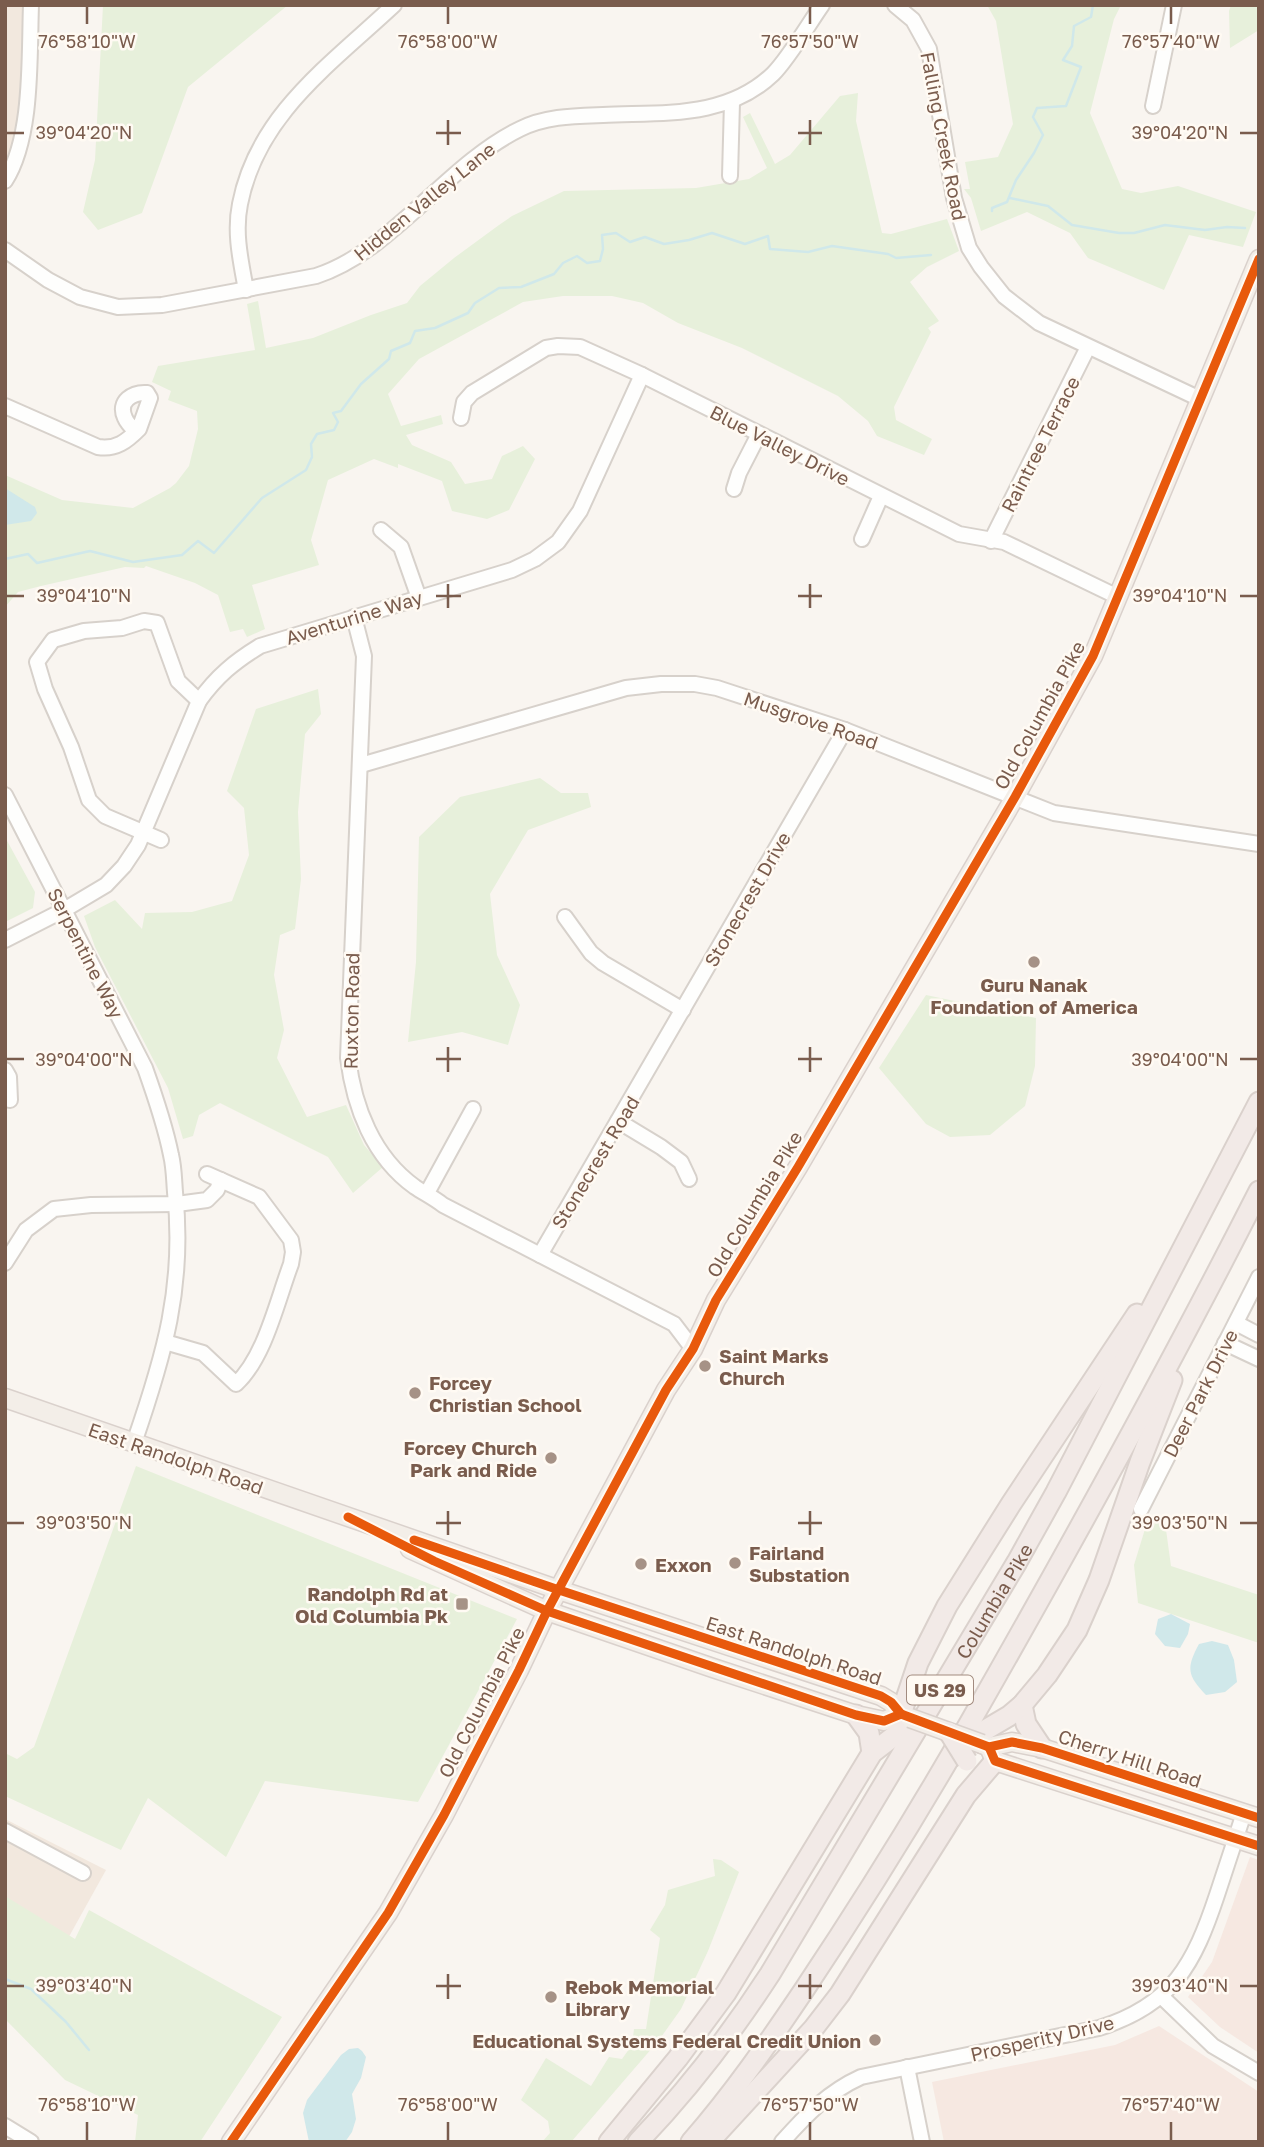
<svg xmlns="http://www.w3.org/2000/svg" width="1264" height="2147" viewBox="0 0 1264 2147" font-family="'Golos Text',sans-serif">
<style>
.residential{fill:#f2e8de}
.commercial{fill:#f6e8e1}
.green{fill:#e7f0db}
.water{fill:#d0e8ea}
.lines{fill:none;stroke-linecap:round;stroke-linejoin:round}
.stream{stroke:#d0e8ea;stroke-width:2.5}
.minor-casing{stroke:#d7d1cb;stroke-width:18}
.major-casing{stroke:#dad1cc;stroke-width:21}
.highway-casing{stroke:#dad1cc;stroke-width:23}
.minor{stroke:#fefefd;stroke-width:14}
.major{stroke:#f3eee8;stroke-width:18}
.highway{stroke:#f2eae7;stroke-width:19}
.major-bridge-casing{stroke:#dad1cc;stroke-width:21;stroke-linecap:butt}
.highway-bridge-casing{stroke:#dad1cc;stroke-width:23;stroke-linecap:butt}
.major-bridge{stroke:#f3eee8;stroke-width:18}
.highway-bridge{stroke:#f2eae7;stroke-width:19}
.cycleway-casing{stroke:#fffaf3;stroke-width:13}
.cycleway{stroke:#e8590c;stroke-width:9}
.ticks{fill:none;stroke:#7a5c4d;stroke-width:2.5}
.poi-dot{fill:#a69286;stroke:#fffaf3;stroke-width:2.5}
.labels{text-anchor:middle;dominant-baseline:central;stroke-width:5;stroke-linejoin:round;paint-order:stroke}
.shield{fill:#fffaf3;stroke:#a28b7f;stroke-width:2}
.shield-label{font-size:18px;font-weight:bold;fill:#7a5c4d}
.street-label{font-size:19px;fill:#7a5c4d;stroke:#fffaf3}
.poi-label{font-size:19px;font-weight:bold;fill:#7a5c4d;stroke:#fffaf3;text-anchor:start}
.ticks-label{font-size:18px;text-anchor:middle;fill:#7a5c4d;stroke:#fffaf3;stroke-width:5;stroke-linejoin:round;paint-order:stroke}
</style>
<rect width="100%" height="100%" fill="#f9f5f0"/>
<g class="residential">
<path d="M5,5H31L26,115L5,181Z"/>
<path d="M5,1819L106,1870L66,1942L5,1912Z"/>
</g>
<g class="commercial">
<path d="M1250,1857L1259,1860V2053L1220,2027L1188,1997L1212,1962Z"/>
<path d="M1159,2026L1259,2092V2142H944L932,2082L1115,2045Z"/>
</g>
<g class="green">
<path d="M103,5H288L188,87L142,213L98,230L83,212L95,160Z"/>
<path d="M987,5H1121L1114,19L1090,113L1122,189L1141,193L1178,186L1256,212L1243,247L1189,235L1164,290L1088,258L1070,233L1027,212L981,231L971,198L964,189H970L965,162L998,157L1013,124L996,21Z"/>
<path d="M1231,5H1259V30L1230,48L1229,11Z"/>
<path d="M858,93L856,121L882,233L891,234L947,219L959,251L927,267L910,282L939,321L928,328L931,332L894,407L896,420L932,439L924,455L877,436L868,421L838,396L742,348L678,323L643,303L612,296H563L523,302L419,359L388,394L401,426L441,415L443,424L406,435L412,445L451,462L465,484L492,479L502,456L523,446L535,459L509,510L487,519L452,511L442,481L398,464V468L374,459L328,480L311,540L319,565L252,585L265,629L247,637L243,629L230,632L218,595L195,583L146,566L144,568L125,567L41,586L18,592L5,607V475L62,500L133,508L170,488L176,483L189,466L198,429L197,411L168,400L171,391L152,382L158,366L255,350L247,304L258,301L266,348L313,338L371,315L407,303L420,286L454,258L499,225L512,216L564,191L696,188L749,179L767,168L743,117L750,113L775,164L790,155L840,96Z"/>
<path d="M318,689L321,714L305,734L298,812L301,879L295,929L280,935L274,975L284,1030L277,1058L307,1117L346,1105L364,1145L383,1167L353,1193L328,1157L220,1103L199,1115L193,1136L183,1139L168,1088L95,947L84,916L115,900L142,929L145,913L192,912L232,901L249,855L244,808L227,791L256,709Z"/>
<path d="M540,778L561,793H588L591,807L528,830L490,894L497,955L520,1005L508,1045L462,1032L408,1042L416,962L419,837L460,797Z"/>
<path d="M5,837L35,892L33,908L5,922Z"/>
<path d="M926,995L1036,1018L1035,1066L1025,1106L990,1135L950,1137L926,1124L879,1068Z"/>
<path d="M136,1466L517,1619L418,1802L265,1781L226,1857L148,1798L121,1850L5,1796V1753L17,1759L34,1747Z"/>
<path d="M1164,1515L1171,1566L1259,1595V1643L1138,1603L1134,1565L1149,1516Z"/>
<path d="M713,1859L721,1860L739,1872L708,1951L681,2009L659,2040L571,2142H542L550,2133L548,2121L521,2100L546,2058L591,2086L609,2057L622,2059L632,2045L634,2029H646L660,1938L650,1930L665,1905L668,1890L715,1876Z"/>
<path d="M5,1896L75,1939L89,1910L282,2017L200,2142H135L138,2115L65,2080L5,2019Z"/>
</g>
<g class="water">
<path d="M5,488L35,507L37,513L31,521L5,525Z"/>
<path d="M1171,1614L1190,1624L1188,1634L1180,1648L1165,1646L1155,1634L1158,1619Z"/>
<path d="M1212,1641L1228,1645L1234,1660L1237,1682L1225,1692L1206,1695C1187,1675 1186,1668 1199,1644Z"/>
<path d="M358,2048L362,2051L366,2057L361,2078L352,2094L356,2119L352,2132L345,2142H309L303,2113L307,2100L341,2055L349,2049Z"/>
</g>
<g class="lines">
<g class="stream">
<path d="M1010,198L1048,206L1072,225L1119,233H1134L1165,225L1205,230L1227,227L1245,228"/>
<path d="M992,211V208L1007,202L1016,180L1034,153L1043,135L1033,117L1037,108L1066,106L1081,67L1063,60L1072,46L1074,26L1091,17L1093,5"/>
<path d="M5,559L28,554L37,563L90,551L133,562L182,555L198,541L214,553L262,498L306,470L312,457L311,444L317,434L334,430L338,422L333,413L341,411L361,384L389,359L391,351L410,343L415,331L435,328L468,313L475,303L499,288L521,287L554,274L563,263L577,256L587,263L600,261L603,249L602,235L616,233L630,242L645,237L664,244L689,240L712,233L745,244L768,236L770,249L808,252L832,246L888,254L896,258L931,255"/>
<path d="M5,1979L31,1989L66,2022L89,2050"/>
</g>
<defs>
<g id="minor">
<path d="M895,5L913,20L929,49L954,198L969,248L981,267L1004,296L1039,323L1200,399"/>
<path d="M1153,106L1174,5"/>
<path d="M730,176L732,102"/>
<path d="M5,181C33,137 29,58 31,5"/>
<path d="M5,250L48,280L80,297L118,307L162,305L316,276C393,251 446,165 520,129C546,116 575,116 603,115C663,112 726,119 773,74C789,58 808,25 822,5"/>
<path d="M246,290C241,262 234,233 240,204C257,115 331,64 394,5"/>
<path d="M5,406L98,447C116,450 127,441 139,429L150,398L147,393C133,392 117,401 125,418C127,423 132,428 136,432"/>
<path d="M461,418L464,402L472,393L546,348L558,346L580,347L642,375L959,534L1004,542L1118,597"/>
<path d="M734,489L739,473L759,434"/>
<path d="M381,530L401,547L419,598"/>
<path d="M862,539L881,496"/>
<path d="M991,541L1088,347"/>
<path d="M354,617L364,656L348,1058C354,1107 373,1157 415,1187C424,1193 434,1198 443,1205L674,1324L693,1349"/>
<path d="M361,765L626,688L661,684H695L717,688L845,730L1054,813L1259,844"/>
<path d="M5,795L145,1068C155,1096 165,1125 171,1155C174,1167 174,1180 175,1192C185,1286 164,1356 134,1443"/>
<path d="M161,840L105,816L89,800L71,747L45,689L37,662L53,640L84,631L122,628L144,621L157,623L178,681L199,701"/>
<path d="M565,917L591,953L603,963L683,1010"/>
<path d="M5,940L64,910L106,885L124,866L138,845L199,701C217,676 234,662 260,646L512,570L535,559L558,542L580,511L642,375"/>
<path d="M5,1070L9,1077L10,1100"/>
<path d="M618,1121L661,1147L681,1162L689,1179"/>
<path d="M427,1193L473,1109"/>
<path d="M540,1255L845,730"/>
<path d="M5,1263L26,1230L54,1209L91,1205L177,1204L207,1200L217,1190L221,1180"/>
<path d="M1236,1323L1259,1335"/>
<path d="M165,1342L203,1353L236,1384C265,1357 277,1301 291,1264L293,1252L291,1240L259,1197L207,1174"/>
<path d="M1225,1343L1259,1359"/>
<path d="M1141,1509L1259,1277"/>
<path d="M5,1831L83,1873"/>
<path d="M1161,1996L1213,2046L1259,2073"/>
<path d="M907,2067L922,2142"/>
<path d="M5,2126L31,2142"/>
<path d="M782,2142C806,2115 828,2092 861,2077L1099,2028C1173,2005 1194,1964 1217,1895C1226,1867 1235,1840 1244,1813"/>
</g>
<g id="major">
<path d="M5,1398L559,1590L881,1696L891,1702L901,1714"/>
<path d="M410,1549L547,1611L713,1668L856,1715L884,1721L901,1714"/>
<path d="M982,1744L989,1747L1012,1742L1042,1748L1259,1818"/>
<path d="M989,1747L995,1761L1259,1846"/>
<path d="M231,2142L388,1913L444,1815L519,1670L547,1611L666,1390L693,1349L716,1300L798,1167L1015,797L1093,656L1259,259"/>
</g>
<g id="highway">
<path d="M1022,1705L1026,1724L1042,1748"/>
<path d="M901,1714L918,1663L947,1606L1011,1504L1137,1314"/>
<path d="M856,1715L869,1733L872,1753"/>
<path d="M970,1739L1009,1716L1022,1705L1047,1675L1077,1630L1099,1580L1140,1462L1172,1380"/>
<path d="M609,2142L678,2058L726,1993L872,1753L915,1720"/>
<path id="s1" d="M638,2142C688,2090 731,2034 770,1974L1017,1562L1056,1492L1259,1102"/>
<path d="M691,2142C733,2094 769,2042 804,1990C862,1903 917,1815 969,1724C1069,1549 1167,1372 1259,1191"/>
<path d="M709,2142L813,2029L840,1994L966,1795L995,1761"/>
</g>
</defs>
<use href="#minor" class="minor-casing"/>
<use href="#major" class="major-casing"/>
<use href="#highway" class="highway-casing"/>
<use href="#minor" class="minor"/>
<use href="#major" class="major"/>
<use href="#highway" class="highway"/>
<defs>
<path id="major-bridge" d="M910,1718L982,1744"/>
<path id="highway-bridge" d="M949,1732L967,1761"/>
</defs>
<use href="#major-bridge" class="major-bridge-casing"/>
<use href="#highway-bridge" class="highway-bridge-casing"/>
<use href="#major-bridge" class="major-bridge"/>
<use href="#highway-bridge" class="highway-bridge"/>
<defs>
<g id="cycleway">
<path d="M348,1517L434,1561L547,1611L856,1715L884,1721L901,1714"/>
<path d="M414,1540L559,1590L881,1696L891,1702L901,1714"/>
<path d="M901,1714L989,1747L1012,1742L1042,1748L1259,1818"/>
<path d="M989,1747L995,1761L1259,1846"/>
<path d="M231,2142L388,1913L444,1815L519,1670L547,1611L666,1390L693,1349L716,1300L798,1167L1015,797L1093,656L1259,259"/>
</g>
</defs>
<use href="#cycleway" class="cycleway-casing"/>
<use href="#cycleway" class="cycleway"/>
</g>
<path class="ticks" d="M87,7V24M448,7V24M810,7V24M1171,7V24M448,120V145M810,120V145M7,133H24M436,133H461M798,133H822M1240,133H1257M448,584V608M810,584V608M7,596H24M436,596H461M798,596H822M1240,596H1257M448,1047V1072M810,1047V1072M7,1059H24M436,1059H461M798,1059H822M1240,1059H1257M448,1511V1535M810,1511V1535M7,1523H24M436,1523H461M798,1523H822M1240,1523H1257M448,1974V1999M810,1974V1999M7,1986H24M436,1986H461M798,1986H822M1240,1986H1257M87,2122V2140M448,2122V2140M810,2122V2140M1171,2122V2140"/>
<g class="poi-dot">
<circle cx="1034" cy="962" r="7"/>
<circle cx="705" cy="1366" r="7"/>
<circle cx="415" cy="1393" r="7"/>
<circle cx="551" cy="1458" r="7"/>
<circle cx="735" cy="1563" r="7"/>
<circle cx="641" cy="1564" r="7"/>
<rect x="455" y="1597" width="14" height="14" rx="3.5"/>
<circle cx="551" cy="1997" r="7"/>
<circle cx="875" cy="2040" r="7"/>
</g>
<g class="labels">
<rect class="shield" x="907" y="1675.5" width="66" height="29" rx="5"/>
<g class="shield-label">
<text x="940" y="1690">US 29</text>
</g>
<g class="street-label">
<text transform="translate(944 136) rotate(79)">Falling Creek Road</text>
<text transform="translate(424 201) rotate(-39)">Hidden Valley Lane</text>
<text transform="translate(1040 444) rotate(-63)">Raintree Terrace</text>
<text transform="translate(780 445) rotate(27)">Blue Valley Drive</text>
<text transform="translate(354 617) rotate(-17)">Aventurine Way</text>
<text transform="translate(1039 715) rotate(-61)">Old Columbia Pike</text>
<text transform="translate(811 720) rotate(19)">Musgrove Road</text>
<text transform="translate(747 899) rotate(-60)">Stonecrest Drive</text>
<text transform="translate(86 953) rotate(63)">Serpentine Way</text>
<text transform="translate(351 1011) rotate(-89)">Ruxton Road</text>
<text transform="translate(595 1162) rotate(-59)">Stonecrest Road</text>
<text transform="translate(754 1204) rotate(-59)">Old Columbia Pike</text>
<text transform="translate(1200 1393) rotate(-63)">Deer Park Drive</text>
<text transform="translate(176 1458) rotate(19)">East Randolph Road</text>
<text stroke="none"><textPath href="#s1" startOffset="649">Columbia Pike</textPath></text>
<text transform="translate(794 1650) rotate(18)">East Randolph Road</text>
<text transform="translate(481 1702) rotate(-63)">Old Columbia Pike</text>
<text transform="translate(1130 1758) rotate(18)">Cherry Hill Road</text>
<text transform="translate(1042 2038) rotate(-13)">Prosperity Drive</text>
</g>
<g class="poi-label">
<text x="1034" y="984" text-anchor="middle">Guru Nanak<tspan x="1034" dy="22">Foundation of America</tspan></text>
<text x="719" y="1355">Saint Marks<tspan x="719" dy="22">Church</tspan></text>
<text x="429" y="1382">Forcey<tspan x="429" dy="22">Christian School</tspan></text>
<text x="537" y="1447" text-anchor="end">Forcey Church<tspan x="537" dy="22">Park and Ride</tspan></text>
<text x="749" y="1552">Fairland<tspan x="749" dy="22">Substation</tspan></text>
<text x="655" y="1564">Exxon</text>
<text x="448" y="1593" text-anchor="end">Randolph Rd at<tspan x="448" dy="22">Old Columbia Pk</tspan></text>
<text x="565" y="1986">Rebok Memorial<tspan x="565" dy="22">Library</tspan></text>
<text x="861" y="2040" text-anchor="end">Educational Systems Federal Credit Union</text>
</g>
</g>
<g class="ticks-label">
<text x="87" y="48">76°58'10"W</text>
<text x="448" y="48">76°58'00"W</text>
<text x="810" y="48">76°57'50"W</text>
<text x="1171" y="48">76°57'40"W</text>
<text x="84" y="139">39°04'20"N</text>
<text x="1180" y="139">39°04'20"N</text>
<text x="84" y="602">39°04'10"N</text>
<text x="1180" y="602">39°04'10"N</text>
<text x="84" y="1066">39°04'00"N</text>
<text x="1180" y="1066">39°04'00"N</text>
<text x="84" y="1529">39°03'50"N</text>
<text x="1180" y="1529">39°03'50"N</text>
<text x="84" y="1992">39°03'40"N</text>
<text x="1180" y="1992">39°03'40"N</text>
<text x="87" y="2111">76°58'10"W</text>
<text x="448" y="2111">76°58'00"W</text>
<text x="810" y="2111">76°57'50"W</text>
<text x="1171" y="2111">76°57'40"W</text>
</g>
<rect width="1264" height="2147" fill="none" stroke="#7a5c4d" stroke-width="14"/>
</svg>
